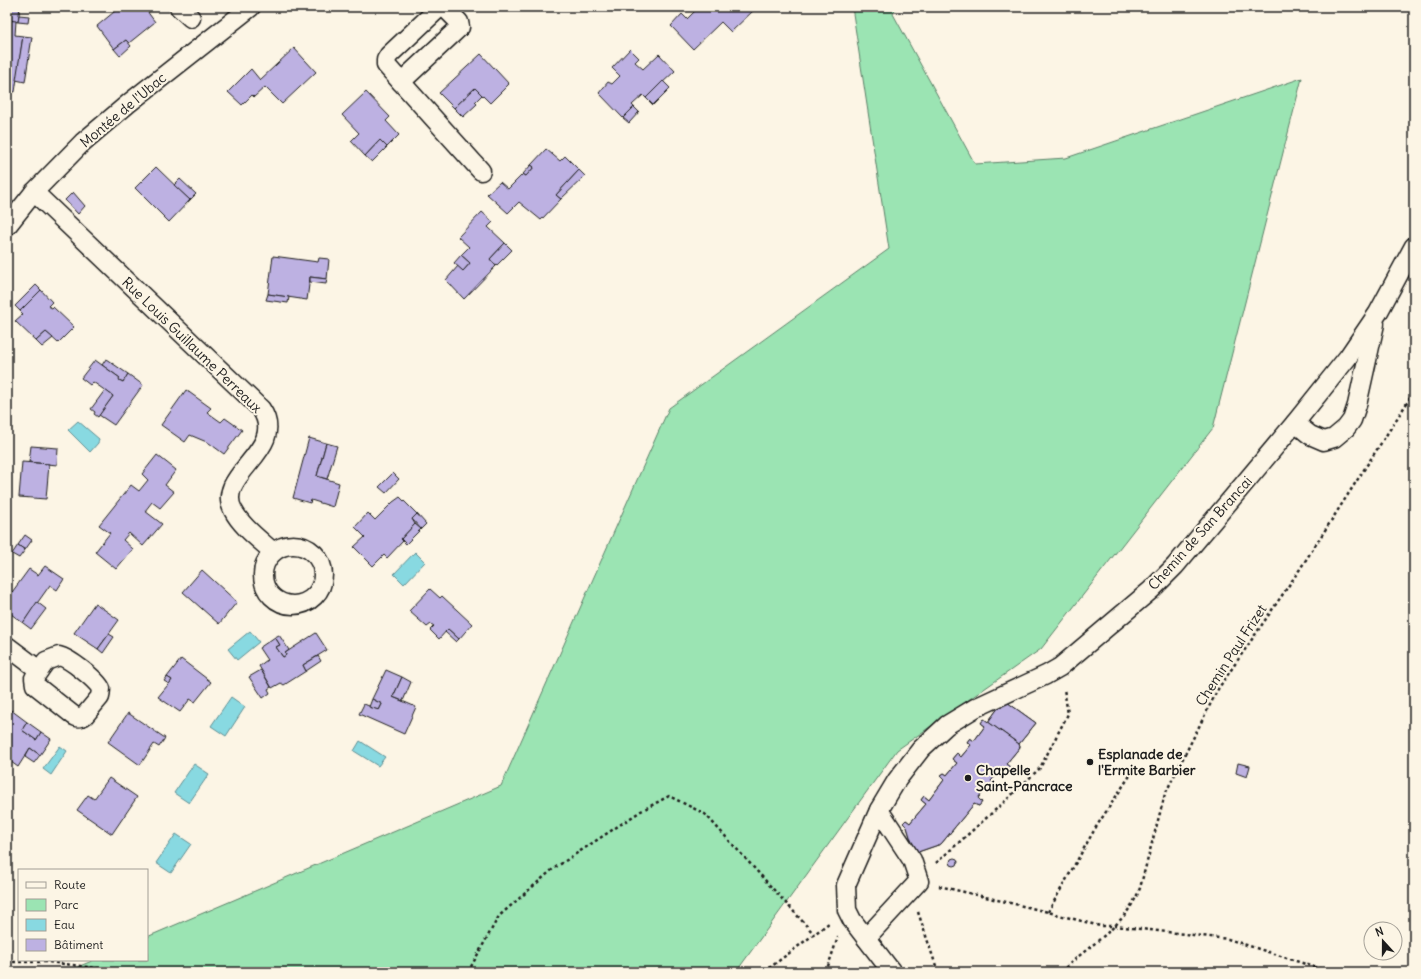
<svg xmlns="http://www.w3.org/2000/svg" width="1421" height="979" viewBox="0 0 1421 979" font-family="Delius,sans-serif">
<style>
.green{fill:#9be4b3;stroke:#5c8068}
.water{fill:#88d9e1;stroke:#5d8d92}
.building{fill:#bdb1e2;stroke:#1c1c1c}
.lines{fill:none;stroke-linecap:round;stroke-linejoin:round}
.street-casing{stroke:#1c1c1c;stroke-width:21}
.path{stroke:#1c1c1c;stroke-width:2.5;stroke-dasharray:3 3;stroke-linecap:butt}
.street{stroke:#fcf5e5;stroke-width:18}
.poi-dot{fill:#1c1c1c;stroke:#fcf5e5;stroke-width:1.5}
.labels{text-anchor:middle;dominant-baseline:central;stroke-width:4;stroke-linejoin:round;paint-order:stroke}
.street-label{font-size:14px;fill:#1c1c1c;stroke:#fcf5e5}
.poi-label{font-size:14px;font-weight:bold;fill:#1c1c1c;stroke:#fcf5e5;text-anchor:start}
</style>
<rect width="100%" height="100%" fill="#fcf5e5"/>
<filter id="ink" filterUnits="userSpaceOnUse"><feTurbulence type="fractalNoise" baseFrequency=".025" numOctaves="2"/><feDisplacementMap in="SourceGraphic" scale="8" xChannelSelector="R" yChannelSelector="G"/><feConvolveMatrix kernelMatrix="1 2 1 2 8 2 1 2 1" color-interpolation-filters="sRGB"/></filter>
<g filter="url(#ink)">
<path class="green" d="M852,7H896L893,14L975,164L1066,158L1302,78L1213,428L1041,649L897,750L736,972H66L94,960H147V937L501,786L669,408L889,249Z"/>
<g class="water">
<path d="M78,421L99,439L98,443L90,452L68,430Z"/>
<path d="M415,552L425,562L404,584L394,574Z"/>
<path d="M250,631L259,642L237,660L228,649Z"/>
<path d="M231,697L245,707L226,736L211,726Z"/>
<path d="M360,741L385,757L378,766L354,751Z"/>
<path d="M60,746L67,751L51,775L43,769Z"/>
<path d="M194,764L209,774L189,803L174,793Z"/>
<path d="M176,834L191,844L171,873L156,863Z"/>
</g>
<g class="building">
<path d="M7,7H20L18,22L7,20Z"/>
<path d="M120,7H144L155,22L129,43L126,40L114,49L97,26Z"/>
<path d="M699,7H709L711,9L713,7H752L755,9L731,32L721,22L693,49L671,26L682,14L687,19Z"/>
<path d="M19,15L29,16L28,23L18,22Z"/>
<path d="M7,20L16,21L15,35L23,36L15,92L7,91Z"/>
<path d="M23,36L32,37L25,82L16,80Z"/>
<path d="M126,40L131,46L120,56L114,49Z"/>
<path d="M294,48L316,72L282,104L265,87L254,97L252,95L242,105L228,92L251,69L260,80Z"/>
<path d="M630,49L639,58L635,62L643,69L659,54L675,71L646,98L643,95L632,105L634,107L623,118L599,93L608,82L612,84L620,76L612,68Z"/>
<path d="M481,54L509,84L490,103L475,88L454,108L439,93Z"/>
<path d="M663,81L670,88L653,105L646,98Z"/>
<path d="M475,88L482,95L475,102L477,104L463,117L454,108Z"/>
<path d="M366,92L390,117L386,121L399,135L387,147L380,140L365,156L351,141L359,133L342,115Z"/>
<path d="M634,107L639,112L629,123L623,118Z"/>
<path d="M380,140L387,147L372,162L365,156Z"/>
<path d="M546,149L560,161L565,156L579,170L556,195L561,199L541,220L519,202L508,213L487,194L500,182L508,189L523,174L526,176L534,167L531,165Z"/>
<path d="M531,165L534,167L526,176L523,174Z"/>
<path d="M156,167L190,200L169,222L135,188Z"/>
<path d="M579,170L585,176L561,199L556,195Z"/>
<path d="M180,179L196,194L190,200L174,185Z"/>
<path d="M73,192L85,206L78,214L65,200Z"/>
<path d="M482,212L493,222L488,227L505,243L490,259L496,266L464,299L446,280L458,266L463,271L470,263L461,255L469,247L458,237Z"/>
<path d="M505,243L512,250L496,266L490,259Z"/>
<path d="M461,255L470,263L463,271L454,263Z"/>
<path d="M273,256L318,262L319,258L329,259L327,279L310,277L307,300L268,294Z"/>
<path d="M310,277L327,279L326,284L310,282Z"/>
<path d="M36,285L41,290L20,311L15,306Z"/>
<path d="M41,290L52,302L48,306L52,308L53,307L74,327L58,343L46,332L36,341L15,321L23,314L20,311Z"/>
<path d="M268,294L289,297L288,303L266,300Z"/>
<path d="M46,332L53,338L42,347L36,341Z"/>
<path d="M106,359L128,374L123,382L119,380L120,378L102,365Z"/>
<path d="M95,360L120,378L119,380L123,382L128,374L143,385L114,425L99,415L113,396L93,382L90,385L81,378Z"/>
<path d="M105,390L113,396L98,417L94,414L95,412L91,409Z"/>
<path d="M186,390L211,408L207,412L221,422L225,418L242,430L224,454L209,443L190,435L185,442L161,425Z"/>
<path d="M309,438L326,443L317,476L339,483L333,507L311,500L310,503L293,498Z"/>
<path d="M326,443L337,446L327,479L317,476Z"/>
<path d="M31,446L58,448L57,465L29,462Z"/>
<path d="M157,455L176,470L165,485L174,492L160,508L152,502L145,511L162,524L143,546L129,533L123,540L133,549L116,569L95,552L110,533L99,525L131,485L139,491L148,480L142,474Z"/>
<path d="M22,462L49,464L46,499L19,497Z"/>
<path d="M393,473L399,479L386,493L379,487Z"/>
<path d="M400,497L417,514L412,519L415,524L401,539L403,541L387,558L384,555L373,566L354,547L365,537L355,527L368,513L375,520L393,502Z"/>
<path d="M417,514L426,524L421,529L412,519Z"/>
<path d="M415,524L421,529L406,544L401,539Z"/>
<path d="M25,535L32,540L25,550L18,545Z"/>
<path d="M18,545L25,550L19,558L12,554Z"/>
<path d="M45,566L64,579L57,590L50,585L23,623L7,611V599L29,569L38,575Z"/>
<path d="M202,570L237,602L219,624L183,592Z"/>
<path d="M430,589L440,598L442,596L472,624L459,639L448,629L439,639L430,630L434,626L431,624L427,627L409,611Z"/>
<path d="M37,602L46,609L31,629L23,623Z"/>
<path d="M95,603L119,620L98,649L74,633Z"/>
<path d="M448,629L459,639L456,642L445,632Z"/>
<path d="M316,633L327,650L303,665L306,671L284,685L281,683L272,688L259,666L267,660L259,648L275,637L280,645L276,647L283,657L286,655L285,653Z"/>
<path d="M109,634L114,637L103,653L98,649Z"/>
<path d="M279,635L289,650L285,653L286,655L283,657L276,647L280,645L275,637Z"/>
<path d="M318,656L321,661L306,671L303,665Z"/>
<path d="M181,659L211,682L195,702L190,699L180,712L158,697L172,680L167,677Z"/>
<path d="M261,670L271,687L268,689L270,693L263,698L249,677Z"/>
<path d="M386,670L402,677L393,697L416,707L404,734L359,714L364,704L379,710L382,704L372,699Z"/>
<path d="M167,677L172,680L169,684L164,681Z"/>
<path d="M402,677L411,682L403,701L393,697Z"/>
<path d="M372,699L382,704L379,710L369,707Z"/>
<path d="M1004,700L1036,723L1019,744L1020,747L1006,764L1011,768L1007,772L1002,768L991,781L996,785L993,789L988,786L978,798L982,802L979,806L974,804L941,844L915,853L907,827L903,823L906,820L910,823L926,804L921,800L924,796L929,800L944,780L940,776L944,773L947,775L957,763L952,759L957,753L961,757L971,745L967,742L970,738L974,741L985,726L981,723L984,719L988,722Z"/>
<path d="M1004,700L1036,723L1019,744L988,722Z"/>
<path d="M11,710L27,722L22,730L36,740L41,732L51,739L40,755L30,748L18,767L7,759V715Z"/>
<path d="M128,713L165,738L159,747L154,744L140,765L108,742Z"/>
<path d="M984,719L1019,744L1020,747L1006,764L1011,768L1007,772L1002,768L991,781L996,785L993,789L988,786L978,798L982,802L979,806L974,804L941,844L915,853L907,827L903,823L906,820L910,823L926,804L921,800L924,796L929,800L944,780L940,776L944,773L947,775L957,763L952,759L957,753L961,757L971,745L967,742L970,738L974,741L985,726L981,723Z"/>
<path d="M27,722L41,732L36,740L22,730Z"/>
<path d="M30,748L40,755L34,763L25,757Z"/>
<path d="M1238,763L1250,766L1247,777L1236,773Z"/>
<path d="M109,778L137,797L112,834L77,810L88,795L94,799Z"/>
<circle cx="954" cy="862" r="4"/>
</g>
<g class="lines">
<defs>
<g id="street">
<path d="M179,7L191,18"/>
<path d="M440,7L389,55L386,60V65L401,82L460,27L459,22L444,7"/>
<path d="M401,82L481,171"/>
<path d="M34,192L261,409C289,450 214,474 233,510C241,526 260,540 273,552"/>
<path d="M7,226L34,192L83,142L129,103L251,7"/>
<path d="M1295,423L1310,435L1324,441L1334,438L1346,428L1352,420L1357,405L1375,324"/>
<circle cx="293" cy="575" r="30"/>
<path d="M7,646L39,670"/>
<path d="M59,656C69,658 97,680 101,689L100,697L85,715C81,718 77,718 73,715L35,685L34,678L46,661Z"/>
<path d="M866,938L919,881L912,860L879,810"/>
<path d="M892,972L852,920L847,910L846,885L879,810L897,780L921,749L947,725L975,708L1046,675L1060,667L1151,590L1175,566L1295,423L1348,357L1378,313L1414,246"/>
</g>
</defs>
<use href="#street" class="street-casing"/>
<g class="path">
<path d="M936,863L1002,804L1040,768L1068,714L1064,689"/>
<path d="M939,886L1048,912L1100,926H1115L1228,939L1330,972"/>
<path d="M918,912L938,972"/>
<path d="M1048,912L1096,827L1131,774"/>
<path d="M7,962H49L126,972"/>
<path d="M468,972L499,916L553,869L641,811L669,796L705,814L814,934"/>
<path d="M764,972L829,923"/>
<path d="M826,972L838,937"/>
<path d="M1061,972C1089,944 1125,928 1140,888L1165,794L1218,689L1300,569L1414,392"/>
</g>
<use href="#street" class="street"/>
</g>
</g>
<g class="poi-dot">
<circle cx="1090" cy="762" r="4"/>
<circle cx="968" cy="778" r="4"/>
</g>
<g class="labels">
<g class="street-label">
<text transform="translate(123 110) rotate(-40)">Montée de l'Ubac</text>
<text transform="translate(192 345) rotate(44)">Rue Louis Guillaume Perreaux</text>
<text transform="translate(1200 533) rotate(-48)">Chemin de San Brancai</text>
<text transform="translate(1231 655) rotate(-57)">Chemin Paul Frizet</text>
</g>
<g class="poi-label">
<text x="1098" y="754">Esplanade de<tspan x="1098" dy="16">l'Ermite Barbier</tspan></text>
<text x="976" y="770">Chapelle<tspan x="976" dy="16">Saint-Pancrace</tspan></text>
</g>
</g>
<rect width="1421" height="979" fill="none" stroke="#fcf5e5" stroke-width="24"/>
<rect x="12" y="12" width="1397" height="955" fill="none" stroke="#1c1c1c" stroke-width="1.5" filter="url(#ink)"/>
<rect x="18" y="869" width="130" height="92" fill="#fcf5e5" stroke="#a29e95"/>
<rect x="26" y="882" width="20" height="6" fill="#fcf5e5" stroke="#a29e95"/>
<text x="54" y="889" font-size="12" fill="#1c1c1c">Route</text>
<rect x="26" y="899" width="20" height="12" fill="#9be4b3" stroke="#a29e95"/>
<text x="54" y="909" font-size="12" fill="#1c1c1c">Parc</text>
<rect x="26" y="919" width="20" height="12" fill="#88d9e1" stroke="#a29e95"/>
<text x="54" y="929" font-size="12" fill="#1c1c1c">Eau</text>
<rect x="26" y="939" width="20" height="12" fill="#bdb1e2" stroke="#a29e95"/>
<text x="54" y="949" font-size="12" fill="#1c1c1c">Bâtiment</text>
<g transform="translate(1383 941) rotate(339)"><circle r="19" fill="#fcf5e5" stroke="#a29e95"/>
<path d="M0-3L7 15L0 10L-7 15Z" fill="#1c1c1c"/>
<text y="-6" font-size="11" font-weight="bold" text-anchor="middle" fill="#1c1c1c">N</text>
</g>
</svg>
